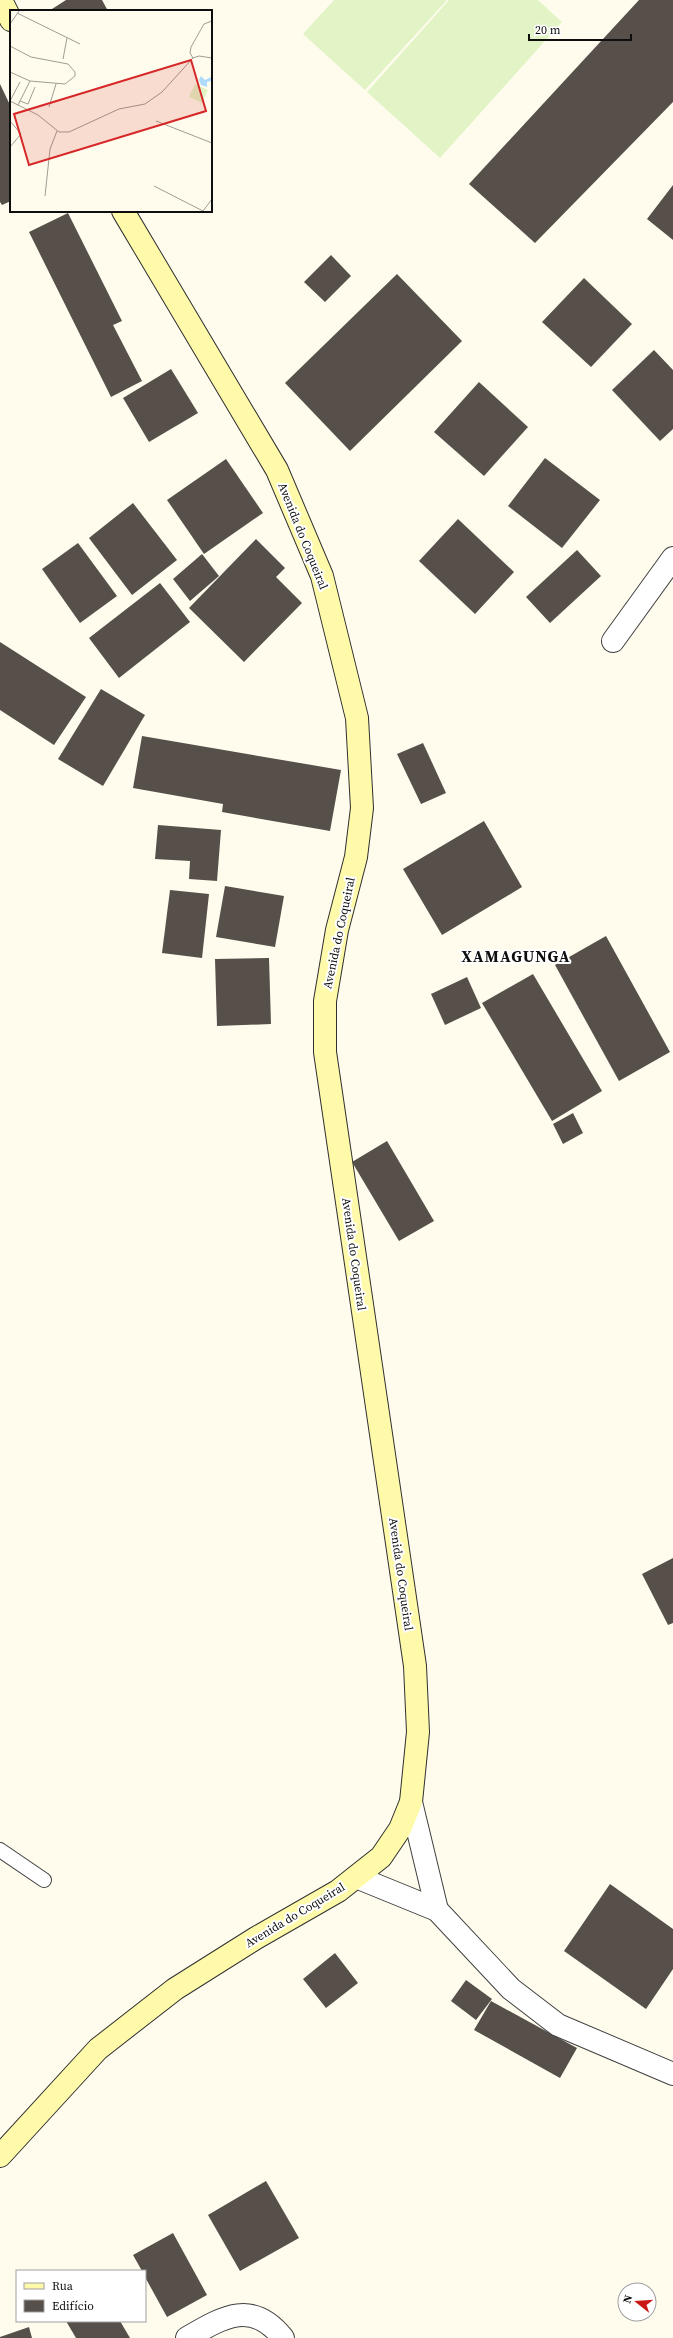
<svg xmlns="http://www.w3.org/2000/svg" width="673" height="2338" viewBox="0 0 673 2338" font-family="'Source Serif 4',serif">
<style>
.pitch{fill:#e2f4c6}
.building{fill:#574f49}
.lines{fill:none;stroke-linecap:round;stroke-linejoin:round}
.service-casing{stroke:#414141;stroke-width:16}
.minor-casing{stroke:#414141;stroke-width:24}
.secondary-casing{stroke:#303030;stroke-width:24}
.service{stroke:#fff;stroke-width:14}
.minor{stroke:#fff;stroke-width:22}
.secondary{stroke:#fffaa9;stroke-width:22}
.labels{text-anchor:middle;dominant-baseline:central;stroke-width:4;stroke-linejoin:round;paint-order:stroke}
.street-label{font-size:12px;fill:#0e0e0e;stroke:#fff}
.district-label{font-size:16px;font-weight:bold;letter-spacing:1px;fill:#0e0e0e;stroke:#fff}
.inset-road{fill:none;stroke:#9f9d94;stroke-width:1}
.view{fill:#d62828;fill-opacity:0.15;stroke:#d62828;stroke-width:2}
.inset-edge{fill:none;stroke:#0e0e0e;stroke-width:2}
</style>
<rect width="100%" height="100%" fill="#fffcee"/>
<g class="pitch">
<path d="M334,0H447L365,90L303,34Z"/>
<path d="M449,0H538L562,22L440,158L367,92Z"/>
</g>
<g class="building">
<path d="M66,0H102L108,11H53L52,9Z"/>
<path d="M639,0H673V102L535,243L469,184Z"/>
<path d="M0,84L11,107V201L2,205L0,202Z"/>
<path d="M673,185V240L647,219Z"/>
<path d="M68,213L122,321L113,325L142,381L111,397L29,232Z"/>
<path d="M331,255L351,276L325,302L304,282Z"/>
<path d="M397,274L462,341L350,451L285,383Z"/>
<path d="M584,278L632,324L591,367L542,322Z"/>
<path d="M654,350L673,370V429L660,441L612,390Z"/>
<path d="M171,369L198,413L149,442L123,398Z"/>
<path d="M479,382L528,427L484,476L434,432Z"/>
<path d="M545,458L600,500L562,548L508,506Z"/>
<path d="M226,459L263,513L204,554L167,500Z"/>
<path d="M133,503L177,560L132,595L89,538Z"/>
<path d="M458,519L514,572L475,614L419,561Z"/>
<path d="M256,539L285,568L276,577L302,603L244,662L189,608Z"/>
<path d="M78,543L117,596L80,623L42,569Z"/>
<path d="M577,550L601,576L550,623L526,597Z"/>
<path d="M202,554L219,576L190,601L173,579Z"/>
<path d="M160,583L190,622L119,678L89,638Z"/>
<path d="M0,642L86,697L54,745L0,710Z"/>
<path d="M101,689L145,715L103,786L58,759Z"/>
<path d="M142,736L341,770L330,831L222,812L223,804L133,788Z"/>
<path d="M423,743L446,793L421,804L397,754Z"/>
<path d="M484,821L522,887L442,935L403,869Z"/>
<path d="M158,825L221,830L217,881L189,879L190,861L155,859Z"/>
<path d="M225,886L284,896L275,947L216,937Z"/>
<path d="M170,890L209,894L202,958L162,953Z"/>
<path d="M606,936L670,1052L619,1081L555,965Z"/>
<path d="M269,958L271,1024L217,1026L215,959Z"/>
<path d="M533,974L602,1091L552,1121L482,1003Z"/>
<path d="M467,977L481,1008L445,1025L431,994Z"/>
<path d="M573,1113L583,1133L563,1144L553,1124Z"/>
<path d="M387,1141L434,1221L399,1241L352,1162Z"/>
<path d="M673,1558V1623L668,1625L642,1574Z"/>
<path d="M610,1884L673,1929V1969L646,2009L564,1951Z"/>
<path d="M335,1953L358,1983L326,2008L303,1979Z"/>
<path d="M466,1980L492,1999L476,2020L451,2001Z"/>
<path d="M491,2001L577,2048L560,2078L474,2030Z"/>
<path d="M266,2181L299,2238L240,2271L208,2215Z"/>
<path d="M173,2233L207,2295L167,2317L145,2277V2271H142L133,2255Z"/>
<path d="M66,2321H120L130,2338H76Z"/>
<path d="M29,2327L32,2338H0V2337Z"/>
</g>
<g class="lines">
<defs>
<path id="service" d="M0,1850L44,1880"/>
<g id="minor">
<path d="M613,641L673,558"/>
<path d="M411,1802L437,1910"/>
<path d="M356,1877L437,1910L511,1989L558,2025L673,2074"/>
<path d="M187,2338C223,2317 252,2299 283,2338"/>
</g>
<g id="secondary">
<path d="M1,0L11,20"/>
<path d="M0,2156L98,2049L175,1989L256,1938L338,1891L381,1857L400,1829L411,1802L418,1732L415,1666L325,1052V1001L337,930L356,857L362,808L357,718L322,576L277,470L123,211"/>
</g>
</defs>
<use href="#service" class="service-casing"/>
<use href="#minor" class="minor-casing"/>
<use href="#secondary" class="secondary-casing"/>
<use href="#service" class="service"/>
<use href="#minor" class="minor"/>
<use href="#secondary" class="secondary"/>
</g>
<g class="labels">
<g class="street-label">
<text transform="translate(303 536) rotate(68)">Avenida do Coqueiral</text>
<text transform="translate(339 933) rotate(-78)">Avenida do Coqueiral</text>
<text transform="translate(354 1254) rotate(82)">Avenida do Coqueiral</text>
<text transform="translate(401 1574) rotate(82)">Avenida do Coqueiral</text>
<text transform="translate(295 1915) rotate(-31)">Avenida do Coqueiral</text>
</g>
<g class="district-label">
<text x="516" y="956">XAMAGUNGA</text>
</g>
</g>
<g transform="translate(10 10)">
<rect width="202" height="202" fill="#fffcee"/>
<path d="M185,74L198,80L192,93L179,87Z" fill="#e2f4c6"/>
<path d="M191,66L195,70L201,67V71L197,72V77L191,75L189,70Z" fill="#addbfc"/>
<path class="inset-road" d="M7,3L70,34M0,14L9,1M0,36L21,47L58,54L65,62V66L55,74L20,71L0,62M183,48L180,43L181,37L194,14L202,11M53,49L57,28M0,91L10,72M0,91L28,105L49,122H59L109,99L135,94L152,82L183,48L189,46L202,48M10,91L18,94L25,77M8,95L20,71M39,97L46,74M0,111L11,124L0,137M146,111L202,133M144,176L193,201M35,186L40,139L47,121M193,201L202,189"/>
<path class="view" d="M181,50L196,101L19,155L4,104Z"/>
<rect width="202" height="202" class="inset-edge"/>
</g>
<rect x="16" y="2270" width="130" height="52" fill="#ffffff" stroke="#9f9f9f"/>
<rect x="24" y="2283" width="20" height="6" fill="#fffaa9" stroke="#9f9f9f"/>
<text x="52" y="2290" font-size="12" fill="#0e0e0e">Rua</text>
<rect x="24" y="2300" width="20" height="12" fill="#574f49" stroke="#9f9f9f"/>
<text x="52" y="2310" font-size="12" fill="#0e0e0e">Edifício</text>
<g transform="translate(637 2302) rotate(287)"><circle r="19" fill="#ffffff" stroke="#9f9f9f"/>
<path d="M0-3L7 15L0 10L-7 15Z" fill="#cc1717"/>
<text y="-6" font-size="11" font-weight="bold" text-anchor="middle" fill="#0e0e0e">N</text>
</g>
<path d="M529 34v6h102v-6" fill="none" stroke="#0e0e0e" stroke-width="2"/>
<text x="535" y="34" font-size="12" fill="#0e0e0e" stroke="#ffffff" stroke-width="3" paint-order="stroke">20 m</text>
</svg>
